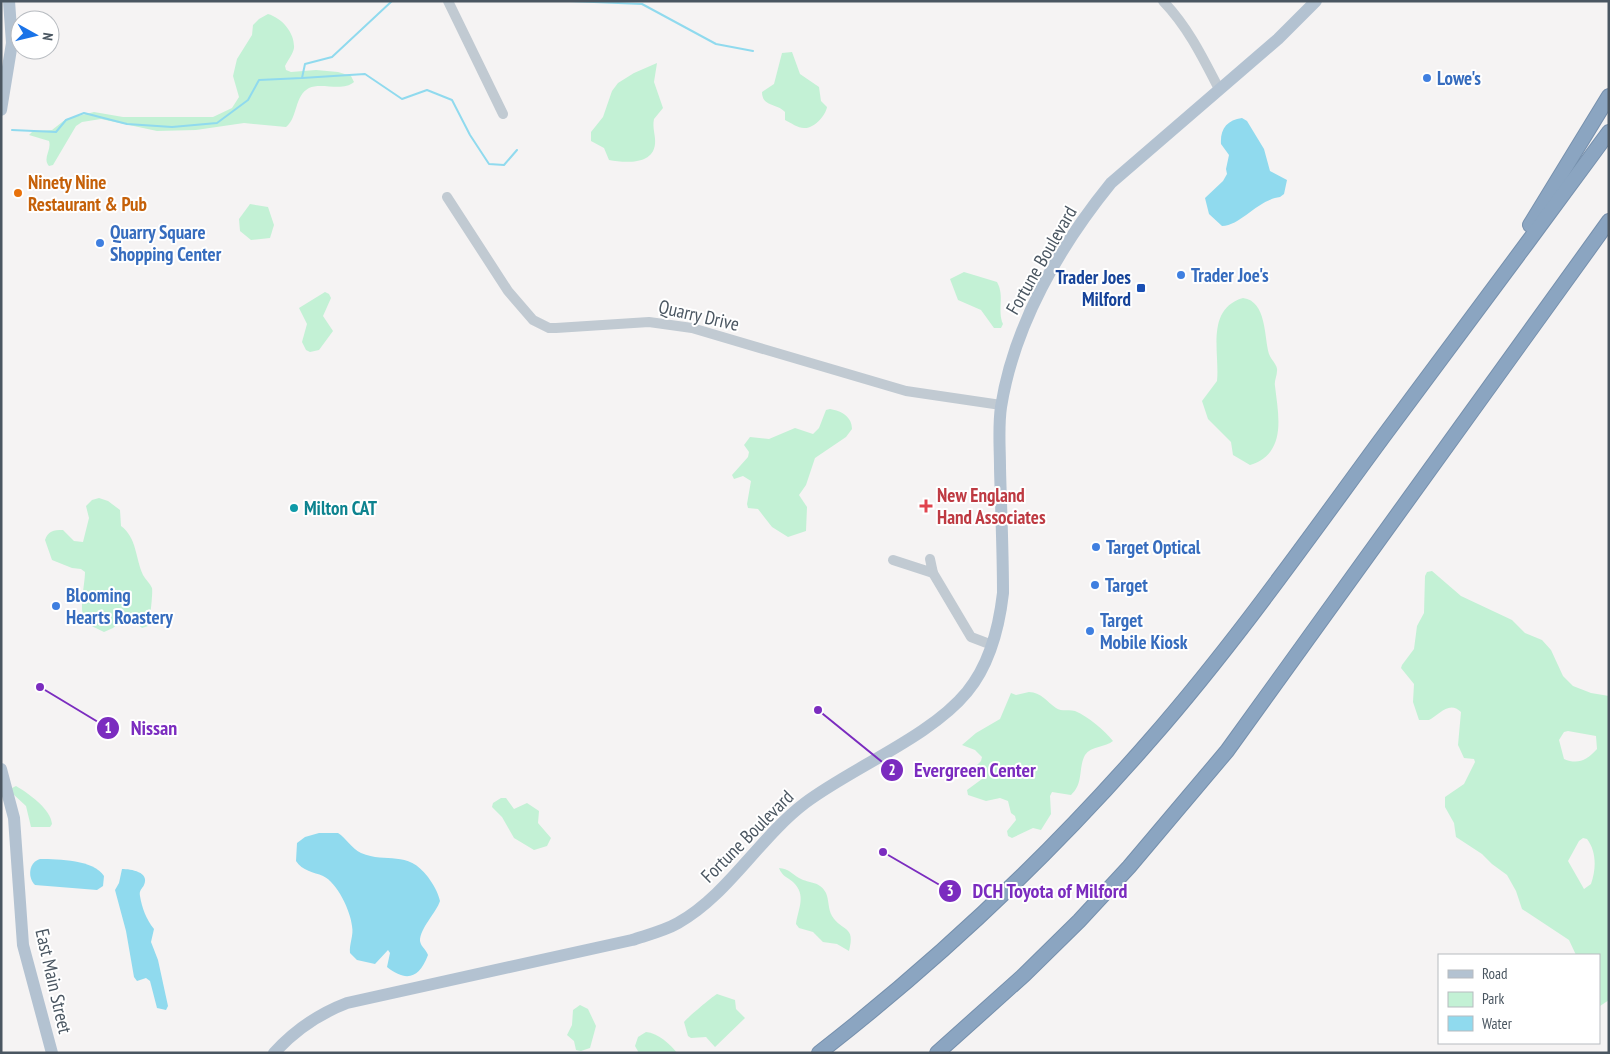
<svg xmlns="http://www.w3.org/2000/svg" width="1610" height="1054" viewBox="0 0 1610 1054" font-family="'PT Sans Narrow',sans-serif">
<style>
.green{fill:#c3f1d5;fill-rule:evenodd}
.water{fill:#90daee}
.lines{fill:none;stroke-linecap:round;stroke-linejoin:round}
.stream{stroke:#90daee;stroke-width:2}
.highway-casing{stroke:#7690ad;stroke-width:16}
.minor{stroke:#c1cad2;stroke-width:10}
.major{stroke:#b3c2d1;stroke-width:12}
.highway{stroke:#8ba5c1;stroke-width:14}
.shop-dot{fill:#3f7fe0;stroke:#fff;stroke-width:2}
.food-dot{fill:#e8710a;stroke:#fff;stroke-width:2}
.transit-dot{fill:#1a4fb4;stroke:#fff;stroke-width:2}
.health-dot{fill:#e0444e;stroke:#fff;stroke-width:2}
.culture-dot{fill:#0f9aa8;stroke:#fff;stroke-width:2}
.labels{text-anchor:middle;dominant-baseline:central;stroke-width:4;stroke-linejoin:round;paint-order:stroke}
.shop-label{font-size:19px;font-weight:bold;fill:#366cbe;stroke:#fff;text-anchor:start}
.food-label{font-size:19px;font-weight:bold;fill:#c56008;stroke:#fff;text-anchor:start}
.street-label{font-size:19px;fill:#4a5661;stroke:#fff}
.transit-label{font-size:19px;font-weight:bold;fill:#164399;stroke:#fff;text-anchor:end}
.health-label{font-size:19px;font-weight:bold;fill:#be3a42;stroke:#fff;text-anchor:start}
.culture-label{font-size:19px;font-weight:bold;fill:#0d838f;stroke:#fff;text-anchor:start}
.leader{fill:none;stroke:#7b2cbf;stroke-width:2}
.callout-dot{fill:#7b2cbf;stroke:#fff;stroke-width:2}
.mark-label{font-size:15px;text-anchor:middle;font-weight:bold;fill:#fff}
.callout-label{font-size:20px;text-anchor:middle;font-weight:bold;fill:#7b2cbf;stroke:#fff;stroke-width:4;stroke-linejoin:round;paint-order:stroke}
</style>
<rect width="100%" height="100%" fill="#f5f3f3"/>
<g class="green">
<path d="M268,14C282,18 295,33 294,48C293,54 288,60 285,66L286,70L291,72L316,70L338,72L351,76L354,82C343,92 321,82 309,88C294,96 298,118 286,127L244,123L196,130L157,131L101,119L82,122L76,126L53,165L49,166C42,158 52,150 49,141L29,135L33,131L52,130L66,119L94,112L123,117H213L232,108L239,97L233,76L237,59L252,35L253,25L259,19Z"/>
<path d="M792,52L800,74L819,87L821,101L827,107C826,115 814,129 804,128C798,128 791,123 785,120V112C777,103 762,107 762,92L774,84L782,53Z"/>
<path d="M657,63L654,82L663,108L654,119C652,128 656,136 655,144C653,165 625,163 609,160L604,148L591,141V132L603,117L612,91L618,83L634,73Z"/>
<path d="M250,204L268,207L274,225L270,238L251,240L240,231L239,219Z"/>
<path d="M964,272L997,282C1005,296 997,310 1003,324L1001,328H994L981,310L958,300L950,279Z"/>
<path d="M325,292L329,294L331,298L323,316L333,331L319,350L310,352L306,350L302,342L307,324L299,308Z"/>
<path d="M1243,298C1267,301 1264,338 1269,354C1271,360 1278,365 1277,371C1277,376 1274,381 1275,386C1278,414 1288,453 1250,465L1233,455L1231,442L1208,419L1202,401L1217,381C1220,354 1205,309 1243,298Z"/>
<path d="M830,409C842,411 852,417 852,429L846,437L815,458L806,485L799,495L807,507L806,531L788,537L772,527L758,509L748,508L747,504L751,481L743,476L734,479L732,475L748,457L749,452L744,445L750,437L769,439L795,428L813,434L819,428L826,410Z"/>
<path d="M99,498L108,501L120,510L121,526C137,538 135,557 143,575C145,579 150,583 152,588C153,593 150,621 148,626L142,628L127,615L113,628L104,632C99,629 91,627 87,622C77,614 85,586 85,572L81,569L72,568L52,560L45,540C48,531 53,530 63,530L74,541L83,542L89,518L86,506L92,500Z"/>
<path d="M1432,571L1461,596L1512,620L1525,633L1542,640L1551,650L1563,676L1573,686L1591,693L1609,696V1000L1600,1006L1599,955H1576L1569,940L1522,909L1516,891L1507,875L1492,864L1482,854L1456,837L1454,823L1445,807V797L1464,784L1475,762L1474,759L1464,758L1458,745L1461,712C1449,700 1439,715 1429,720H1419L1413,702L1414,684L1401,668L1402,665L1414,649L1417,626L1424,613L1425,576L1427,572ZM1568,731L1596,736L1597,749C1587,760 1578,765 1564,759L1559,740L1564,732ZM1583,838L1587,839C1597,852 1596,870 1591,884L1584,889L1568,861L1579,841Z"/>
<path d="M1029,692C1041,692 1047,702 1056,708C1062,712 1069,709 1075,711C1089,717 1104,730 1113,741C1106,747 1091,746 1085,755C1078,768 1084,783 1071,795L1052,792L1050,796L1051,814L1041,830L1033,828L1012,838L1008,836L1007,831L1016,820L1015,816L1011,813L1008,801L1000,798L986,801L968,795L967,790L982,779L974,768L981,761L982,757L975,750L962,745L976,733L1000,719L1011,693L1016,695Z"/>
<path d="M16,786C28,793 51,809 52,824L50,827H31L26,806L12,793V788Z"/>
<path d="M501,798H506L514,809L527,803L539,811L538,823L551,838L547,846L534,850L514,838L502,817L492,807L493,803Z"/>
<path d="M779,868C789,869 791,873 799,878C810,884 820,881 826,893C829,900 828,909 832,916C842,932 856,925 849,951L837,944L823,942L813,932L799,928L796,924C798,909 807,895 793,882C787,877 782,876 779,868Z"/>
<path d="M717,994L735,1000L736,1009L745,1018L715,1047L706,1037L691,1038L688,1036L684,1022C686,1019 713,996 717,994Z"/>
<path d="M580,1005L588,1009L596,1026L590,1048L581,1051L576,1050L574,1041L567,1035L572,1025L573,1010Z"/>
<path d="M646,1032C658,1033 670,1044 677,1053H639L635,1046L638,1037Z"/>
</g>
<g class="water">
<path d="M1242,118L1247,121L1264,149L1270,171L1287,180L1284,194L1280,197C1257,200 1242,225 1222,226L1209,214L1205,198L1223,181L1227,174L1226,169L1229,155L1221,144C1220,129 1227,120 1242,118Z"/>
<path d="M319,833H338C346,838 351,848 361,853C387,864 407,849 428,877C433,884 438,892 440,901C436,913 420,928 420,941C421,947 426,949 428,955C419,979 406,982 387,967L390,953L388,950L375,964L357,960L350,953C349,944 354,935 352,926C351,912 337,882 323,876C314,872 302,871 296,861L297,843L305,837Z"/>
<path d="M40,859C59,859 94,860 104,876L103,886L97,890L35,885C27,877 29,862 40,859Z"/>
<path d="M122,869C131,869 150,872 144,885C142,889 139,890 140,896C142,908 146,919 154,929L151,942L158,960L168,1006L166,1010L157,1008L150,981L146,978L137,981L134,977L126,931L115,890L119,883Z"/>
</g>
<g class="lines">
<g class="stream">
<path d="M570,1L642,4L716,44L753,51"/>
<path d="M302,78L365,74L402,99L427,90L452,100L470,135L489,164L504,165L517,150"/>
<path d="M12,130L56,132L66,120L84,113L127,124L172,127L217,123L248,100L259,80L302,78L305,64L332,57L392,1"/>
</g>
<defs>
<g id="highway">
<path d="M1530,225L1609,96"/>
<path d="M819,1053C940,959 1052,853 1152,738C1235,643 1308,539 1383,437C1459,335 1534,234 1609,132"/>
<path d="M937,1053L1024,975L1079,921L1129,867L1227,751L1609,221"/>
</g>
</defs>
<use href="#highway" class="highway-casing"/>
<g class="minor">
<path d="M448,1L503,114"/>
<path d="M1163,1C1188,27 1203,58 1219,89"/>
<path d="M447,197L508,291L533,320L549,328H556L649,322L692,328L906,391L1001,405"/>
<path d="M893,560L933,573L930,559"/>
<path d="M933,573L971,637L992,645"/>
</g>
<g class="major">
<path d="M1,110L12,43L9,1"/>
<path d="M1,769L14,818L23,945L52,1053"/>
<path d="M274,1053C295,1030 318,1014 347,1003L632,940C647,935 664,931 678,923C728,895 759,838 805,803C853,767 930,737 967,692C990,664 999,628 1003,593C1003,551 1001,509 1000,468C1000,448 998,427 1001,407C1014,325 1059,247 1111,183L1278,39L1316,1"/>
</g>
<use href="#highway" class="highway"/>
</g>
<g class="shop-dot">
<circle cx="1427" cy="78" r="5"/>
<circle cx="100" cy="243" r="5"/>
<circle cx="1181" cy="275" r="5"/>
<circle cx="1096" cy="547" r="5"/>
<circle cx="1095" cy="585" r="5"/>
<circle cx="56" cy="606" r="5"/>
<circle cx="1090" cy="631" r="5"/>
</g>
<circle class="food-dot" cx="18" cy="193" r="5"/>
<rect class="transit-dot" x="1136" y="283" width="10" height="10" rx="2.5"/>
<path class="health-dot" d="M923.5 498.5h5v5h5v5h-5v5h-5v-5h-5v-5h5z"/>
<circle class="culture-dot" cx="294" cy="508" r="5"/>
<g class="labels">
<g class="shop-label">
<text x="1437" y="78">Lowe's</text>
<text x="110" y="232">Quarry Square<tspan x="110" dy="22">Shopping Center</tspan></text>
<text x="1191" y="275">Trader Joe's</text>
<text x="1106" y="547">Target Optical</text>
<text x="1105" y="585">Target</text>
<text x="66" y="595">Blooming<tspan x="66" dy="22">Hearts Roastery</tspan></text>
<text x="1100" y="620">Target<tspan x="1100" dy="22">Mobile Kiosk</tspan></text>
</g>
<g class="food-label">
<text x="28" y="182">Ninety Nine<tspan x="28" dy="22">Restaurant &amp; Pub</tspan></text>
</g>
<g class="street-label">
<text transform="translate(1041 260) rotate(-60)">Fortune Boulevard</text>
<text transform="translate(699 315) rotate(13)">Quarry Drive</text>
<text transform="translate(747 836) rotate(-45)">Fortune Boulevard</text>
<text transform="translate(54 981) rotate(77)">East Main Street</text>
</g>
<g class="transit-label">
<text x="1131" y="277">Trader Joes<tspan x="1131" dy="22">Milford</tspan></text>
</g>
<g class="health-label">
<text x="937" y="495">New England<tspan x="937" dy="22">Hand Associates</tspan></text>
</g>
<g class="culture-label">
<text x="304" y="508">Milton CAT</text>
</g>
</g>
<path class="leader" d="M40 687L108 728M818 710L892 770M883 852L950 891"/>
<g class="callout-dot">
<circle cx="40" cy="687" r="5"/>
<circle cx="818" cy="710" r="5"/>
<circle cx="883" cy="852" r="5"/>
<circle cx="108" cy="728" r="12"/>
<circle cx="892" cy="770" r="12"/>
<circle cx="950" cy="891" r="12"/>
</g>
<g class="mark-label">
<text x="108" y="733">1</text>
<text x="892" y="775">2</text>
<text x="950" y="896">3</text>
</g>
<g class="callout-label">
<text x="154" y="735">Nissan</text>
<text x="975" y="777">Evergreen Center</text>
<text x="1050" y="898">DCH Toyota of Milford</text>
</g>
<rect width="1610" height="1054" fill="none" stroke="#4a5661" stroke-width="5"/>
<rect x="1438" y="954" width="162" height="90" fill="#ffffff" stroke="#b7bbc0"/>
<rect x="1448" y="970" width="25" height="8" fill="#b3c2d1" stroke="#b7bbc0"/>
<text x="1482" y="979" font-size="15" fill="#4a5661">Road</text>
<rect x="1448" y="992" width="25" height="15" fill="#c3f1d5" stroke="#b7bbc0"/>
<text x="1482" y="1004" font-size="15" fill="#4a5661">Park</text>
<rect x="1448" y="1016" width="25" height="15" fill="#90daee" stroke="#b7bbc0"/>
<text x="1482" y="1029" font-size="15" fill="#4a5661">Water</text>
<g transform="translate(35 35) rotate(98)"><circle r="24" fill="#ffffff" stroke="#b7bbc0"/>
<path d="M0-4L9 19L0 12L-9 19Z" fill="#1a73e8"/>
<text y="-8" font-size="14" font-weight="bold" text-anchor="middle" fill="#4a5661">N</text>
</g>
</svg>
